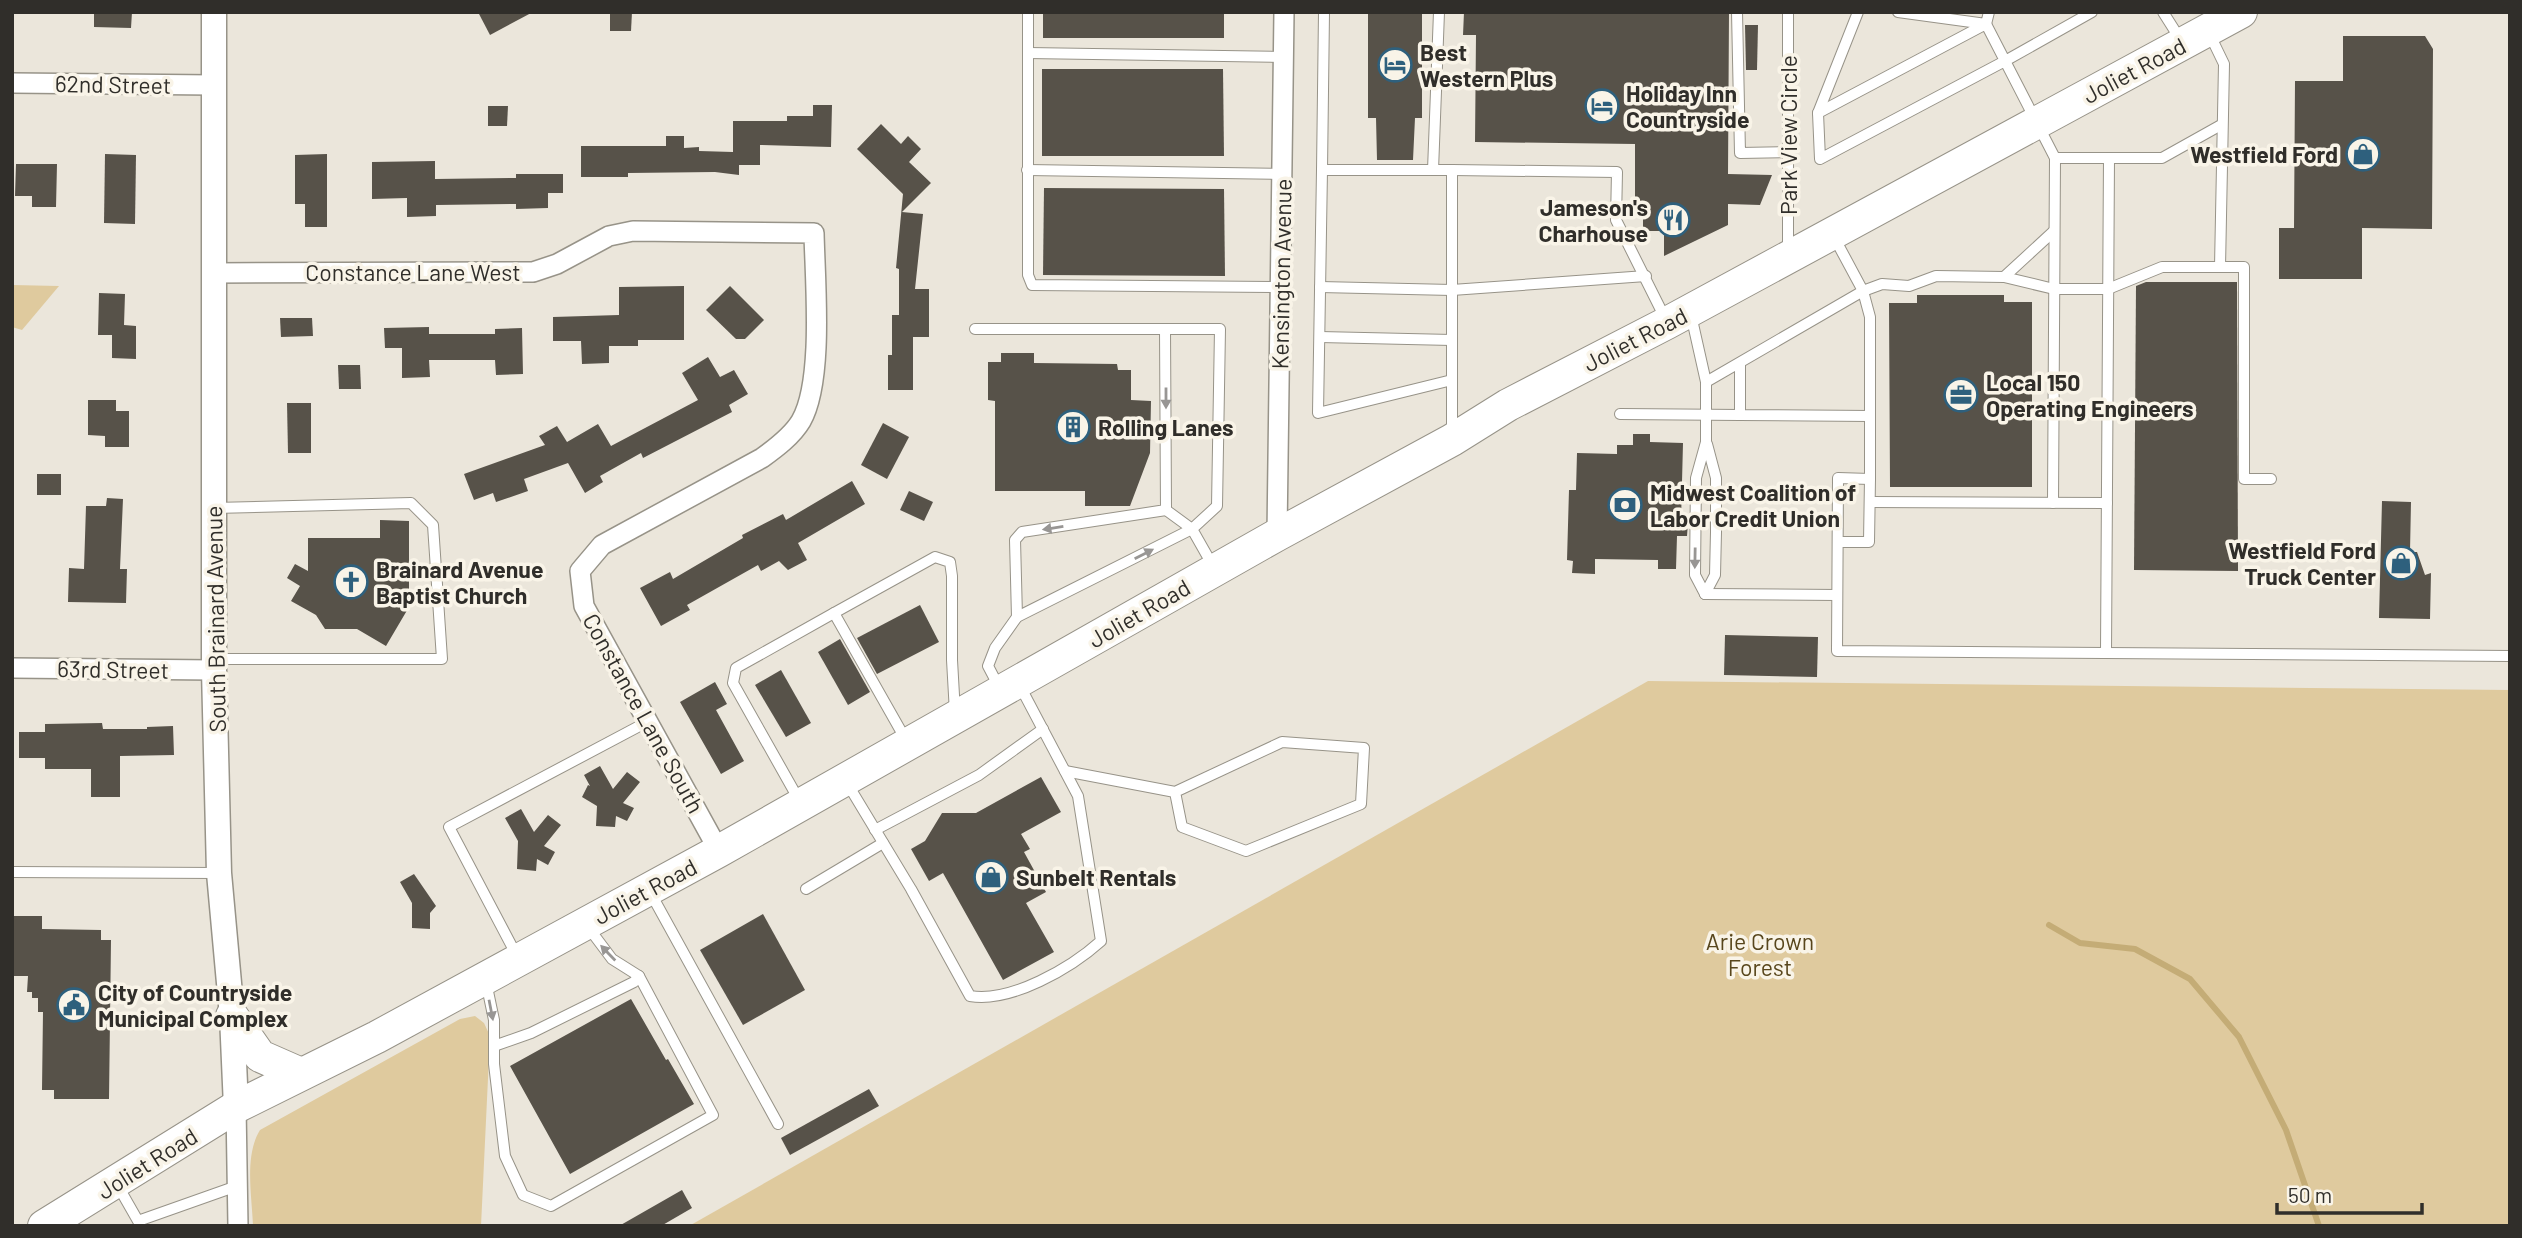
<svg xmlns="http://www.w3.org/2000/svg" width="2522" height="1238" viewBox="0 0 2522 1238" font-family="Barlow,sans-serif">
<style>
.green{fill:#dfca9e}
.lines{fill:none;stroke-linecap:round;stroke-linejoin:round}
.stream{stroke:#c4ac76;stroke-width:6}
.building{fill:#575249}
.service-casing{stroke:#979388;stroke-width:12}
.minor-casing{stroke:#979388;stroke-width:22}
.tertiary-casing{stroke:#979388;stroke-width:27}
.primary-casing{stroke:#979388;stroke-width:34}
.service{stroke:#fff;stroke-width:10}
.minor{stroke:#fff;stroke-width:19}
.tertiary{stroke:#fff;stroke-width:24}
.primary{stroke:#fff;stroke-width:32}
.oneway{fill:#989694}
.labels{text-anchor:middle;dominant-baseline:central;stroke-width:7;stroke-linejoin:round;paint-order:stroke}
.poi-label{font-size:23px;font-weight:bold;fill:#302e2a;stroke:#f9f4e8;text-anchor:start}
.street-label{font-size:23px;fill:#302e2a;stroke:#f9f4e8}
.park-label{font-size:23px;fill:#58461c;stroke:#f9f4e8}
</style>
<rect width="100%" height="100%" fill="#ebe6db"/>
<g class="green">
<path d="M12,285L59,286L22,330L12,327Z"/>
<path d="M1648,681L2510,690V1226H689Z"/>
<path d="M475,1016L484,1023L490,1036L481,1226H253C252,1196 244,1156 260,1130L460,1019Z"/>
</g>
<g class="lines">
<path class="stream" d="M2049,925L2080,943L2135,949L2190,979L2239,1037L2286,1130L2319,1226"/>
</g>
<g class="building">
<path d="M94,12H132L131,28L94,27Z"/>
<path d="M478,12H533L490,35Z"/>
<path d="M610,12H632L631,31H610Z"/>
<rect x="1043" y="12" width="181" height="26"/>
<path d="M1368,12H1422V118H1415L1413,160H1377L1376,118H1368Z"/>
<path d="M1464,12H1729L1728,174L1772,175L1760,205L1728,204V225L1664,256V231H1643V211H1635V144L1475,142L1476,35H1463Z"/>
<path d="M1745,25H1758L1757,70H1746Z"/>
<path d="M2343,36H2425L2433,49L2432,229L2362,228V279H2279V228H2294L2295,81H2343Z"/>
<path d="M1042,69H1223L1224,156H1042Z"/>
<path d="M813,105H832L831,147L760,145V165H739V175L715,172L628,173V177H581V146H666V136H684V148L699,147V151L733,152V121H787V116H813Z"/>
<path d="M488,106H508L507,126H488Z"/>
<path d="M881,124L901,144L908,136L921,149L909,162L931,183L902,212L923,214L915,289H929V337H913V390H888V355H892V315H899V269L896,268L903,194L857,149Z"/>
<path d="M105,154L136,155L135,224L104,223Z"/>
<path d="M327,154V227H305V204H295V155Z"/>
<path d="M435,161V179L516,178V174H563V193H548V208L516,209V204L436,205V216L407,217V198L372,199V162Z"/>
<path d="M16,164H57L56,207H32V196H15Z"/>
<path d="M1044,188L1224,189L1225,276L1043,275Z"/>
<path d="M2146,282H2237L2238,571L2134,570L2136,286Z"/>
<path d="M684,286V340H638V346H609V363L582,364L581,341H553V317L619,315V287Z"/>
<path d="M730,286L764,320L745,339H736L706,310Z"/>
<path d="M99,293L125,294L124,325L136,326V359L112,358V335H98Z"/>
<path d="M1917,295H2004V302H2032V487H1890L1889,303H1917Z"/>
<path d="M280,318H312L313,336L281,337Z"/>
<path d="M429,327V334H495V329L522,328L523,374L496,375L495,360H429L430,377L402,378V348H385L384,328Z"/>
<path d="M1001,353H1034V363L1117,364L1118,370H1131V400L1151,401L1150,453L1130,506H1085V491H995V401L988,400V362H1001Z"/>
<path d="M708,357L720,377L734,370L748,394L729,405L732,412L643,458L641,453L600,476L603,482L585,493L568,463L524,479L528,491L496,502L493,493L474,500L464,474L545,445L539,436L557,426L567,442L598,424L611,446L698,400L682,373Z"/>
<path d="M338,365H360L361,389H339Z"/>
<path d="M88,400H116V411H129V447H105V436L88,435Z"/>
<path d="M287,403H311V453H288Z"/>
<path d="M883,423L909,437L887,479L861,465Z"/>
<path d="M1633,434H1650V442L1683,443L1681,521L1688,522L1687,536H1677L1676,569H1658V560L1595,559V574L1572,573L1573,561L1567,560L1569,490H1576L1577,453L1617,454V445H1633Z"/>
<rect x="37" y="474" width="24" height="21"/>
<path d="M852,481L865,504L798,543L807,560L788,570L779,561L761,571L758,565L687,605L690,610L661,626L640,588L670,572L673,579L743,538L742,535L783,514L786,520Z"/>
<path d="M909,491L933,502L924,521L900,510Z"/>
<path d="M107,498L123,499L120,569H127L126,603L68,602L69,568L84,569L86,506H106Z"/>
<path d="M2382,501L2411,502L2410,552H2417L2425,575L2431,573L2430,619L2379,618Z"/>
<path d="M380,520L409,521V607L386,646L357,629H325L316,615L291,601L300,586L287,578L295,564L308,571V538H380Z"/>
<path d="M920,605L939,642L877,674L857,638Z"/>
<path d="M1725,635L1818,637L1817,677L1724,675Z"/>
<path d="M840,639L870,692L848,705L818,652Z"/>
<path d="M781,670L811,723L786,737L755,685Z"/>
<path d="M715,682L727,704L716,710L744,761L721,774L680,702Z"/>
<path d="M102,723L103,729H147V727L173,726L174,755L120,756V797H91V769H45V758H19V732H45V724Z"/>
<path d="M600,766L613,789L627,772L640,782L623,803L634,808L627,821L616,816L615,827L596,826L597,806L582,797L588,785L590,786L584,775Z"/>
<path d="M1041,777L1061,812L1021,834L1030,849L1024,852L1046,892L1026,903L1054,952L1003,980L943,873L929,881L911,849L925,841L942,813H976Z"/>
<path d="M521,809L534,832L548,815L561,825L544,846L555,852L548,865L537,859L536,871L517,869L518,841L505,818Z"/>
<path d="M414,874L436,906L430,913V929L412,928V903L400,882Z"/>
<path d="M763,914L805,990L743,1025L700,950Z"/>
<path d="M12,916H42V929L101,930V940H111L109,1099H54V1090H42L43,1012H38V998H32V992H27L28,976H14Z"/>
<path d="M631,999L666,1060L668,1059L694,1104L570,1174L510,1066Z"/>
<path d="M869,1089L879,1106L790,1155L781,1138Z"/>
<path d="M682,1190L692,1208L661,1226H619Z"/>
</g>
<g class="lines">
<defs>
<g id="service">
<path d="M1028,12V275L1032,285L1280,287"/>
<path d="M1324,12L1322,170H1452V433"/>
<path d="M1737,12L1740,153L1788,152"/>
<path d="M1898,12L1986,24L1989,12"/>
<path d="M2163,12L2182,42"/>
<path d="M2209,33L2224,64L2220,267"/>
<path d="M1028,53L1283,57"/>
<path d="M1818,113L1858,12"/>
<path d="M2055,158H2162L2221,125"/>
<path d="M1027,170L1282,174"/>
<path d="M1322,170L1318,413L1452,380"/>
<path d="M1433,170L1439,12"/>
<path d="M1452,170L1617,172L1616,220L1666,320"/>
<path d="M1834,237L1863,291L1870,317V479L1838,478L1837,651L2510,656"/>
<path d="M1788,250V12"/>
<path d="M2004,277L2054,231"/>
<path d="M1320,287L1452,290L1646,276"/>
<path d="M1691,315L1706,382V442L1696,478L1695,575L1705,594"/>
<path d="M975,329H1220L1217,506L1192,529L1213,566"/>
<path d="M1320,337L1452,340"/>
<path d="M1740,364V415L1870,416"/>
<path d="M1706,382L1863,291L1882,284L1909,286L1936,276L2004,277L2054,289H2108L2162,267H2244V479H2271"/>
<path d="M1620,414L1740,415"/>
<path d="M1870,502L2107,503"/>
<path d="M2053,503L2055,158C2032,114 2009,69 1986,24L1818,113L1820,159L2005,61L2092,12"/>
<path d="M1838,542H1869L1870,479"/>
<path d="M1705,594L1715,575L1716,532V478L1707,444"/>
<path d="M1705,594L1837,595"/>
<path d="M834,613L935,557L950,562L952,576V660L955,713"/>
<path d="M1017,617L1015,540L1022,532L1166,510L1165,329"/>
<path d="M2106,652L2109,158"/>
<path d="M213,659H442L433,525L411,503L214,508"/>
<path d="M999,687L988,666L995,648L1017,617L1192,529L1166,510"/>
<path d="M1065,771L1175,792L1282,742L1364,748L1361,804L1246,851L1182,827L1175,792"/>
<path d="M847,783L911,889L970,996C1011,1003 1071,968 1101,941L1078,796L1020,686"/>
<path d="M799,800L733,683L736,668L834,613L906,740"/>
<path d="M875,830L979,775L1043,729"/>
<path d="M12,872L218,873"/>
<path d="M806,889L883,843"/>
<path d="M650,892L778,1124"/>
<path d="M517,956L449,827L647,722"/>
<path d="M486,982L494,1020V1064L505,1156L523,1195L551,1206L713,1115L639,976L612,959L588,927"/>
<path d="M494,1046L531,1033L634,982L639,976"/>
<path d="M118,1186L138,1221L237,1186"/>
</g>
<g id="minor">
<path d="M12,83L214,85"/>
<path d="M213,273L533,272L557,264L609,236L633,231L814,233C815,281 824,381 801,421C792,436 776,448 762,458L602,545L580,571L584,606L719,851"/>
<path d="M1277,535L1284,12"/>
<path d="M12,668L214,670"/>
<path d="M236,1107L238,1226"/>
</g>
<path id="tertiary" d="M214,12V670L219,873L232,1016L236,1107"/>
<g id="primary">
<path d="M232,1016L260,1056L301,1074"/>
<path d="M44,1226L236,1107L377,1037L719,851L1277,535L1452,440L1508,405L1667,323L2241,12"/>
</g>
</defs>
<use href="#service" class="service-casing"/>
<use href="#minor" class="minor-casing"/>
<use href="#tertiary" class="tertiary-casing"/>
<use href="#primary" class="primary-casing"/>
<use href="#service" class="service"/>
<use href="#minor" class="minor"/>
<use href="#tertiary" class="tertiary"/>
<use href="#primary" class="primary"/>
</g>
<defs><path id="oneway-solid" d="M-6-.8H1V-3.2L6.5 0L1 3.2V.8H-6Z" transform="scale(1.75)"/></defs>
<g class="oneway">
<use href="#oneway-solid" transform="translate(1166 398) rotate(90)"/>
<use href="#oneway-solid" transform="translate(1053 528) rotate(171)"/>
<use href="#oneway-solid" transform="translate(1144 554) rotate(-27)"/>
<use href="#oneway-solid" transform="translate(1695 558) rotate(91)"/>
<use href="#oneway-solid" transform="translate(608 953) rotate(-134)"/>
<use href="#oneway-solid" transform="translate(491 1010) rotate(79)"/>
</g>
<defs>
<symbol id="hotel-ring" viewBox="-11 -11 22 22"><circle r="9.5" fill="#f9f4e8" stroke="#2e607d" stroke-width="1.5"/><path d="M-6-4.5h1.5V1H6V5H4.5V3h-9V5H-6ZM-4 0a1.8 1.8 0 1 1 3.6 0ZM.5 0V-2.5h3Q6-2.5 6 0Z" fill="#2e607d"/></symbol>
<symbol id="shop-ring" viewBox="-11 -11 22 22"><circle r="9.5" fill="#f9f4e8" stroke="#2e607d" stroke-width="1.5"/><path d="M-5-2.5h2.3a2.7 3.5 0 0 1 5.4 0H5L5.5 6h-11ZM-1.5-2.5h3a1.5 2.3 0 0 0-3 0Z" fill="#2e607d"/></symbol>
<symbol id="restaurant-ring" viewBox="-11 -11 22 22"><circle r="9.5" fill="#f9f4e8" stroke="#2e607d" stroke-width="1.5"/><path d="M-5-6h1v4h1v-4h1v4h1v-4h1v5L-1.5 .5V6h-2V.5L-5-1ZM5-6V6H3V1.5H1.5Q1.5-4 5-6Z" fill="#2e607d"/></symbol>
<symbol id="office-ring" viewBox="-11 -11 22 22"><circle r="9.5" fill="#f9f4e8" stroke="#2e607d" stroke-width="1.5"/><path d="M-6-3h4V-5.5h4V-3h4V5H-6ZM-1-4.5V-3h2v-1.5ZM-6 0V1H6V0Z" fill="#2e607d"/></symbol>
<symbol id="building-ring" viewBox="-11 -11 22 22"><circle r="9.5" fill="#f9f4e8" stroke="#2e607d" stroke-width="1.5"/><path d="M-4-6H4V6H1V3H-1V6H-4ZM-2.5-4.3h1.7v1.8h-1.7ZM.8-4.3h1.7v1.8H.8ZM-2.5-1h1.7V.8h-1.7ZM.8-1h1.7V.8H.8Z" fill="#2e607d"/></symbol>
<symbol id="bank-ring" viewBox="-11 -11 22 22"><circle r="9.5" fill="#f9f4e8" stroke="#2e607d" stroke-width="1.5"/><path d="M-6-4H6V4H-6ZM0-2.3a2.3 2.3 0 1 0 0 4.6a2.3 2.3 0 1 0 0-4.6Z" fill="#2e607d"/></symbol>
<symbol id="church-ring" viewBox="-11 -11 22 22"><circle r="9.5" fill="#f9f4e8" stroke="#2e607d" stroke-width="1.5"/><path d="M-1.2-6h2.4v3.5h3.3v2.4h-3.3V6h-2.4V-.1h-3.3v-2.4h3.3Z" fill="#2e607d"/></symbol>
<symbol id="civic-ring" viewBox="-11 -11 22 22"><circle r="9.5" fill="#f9f4e8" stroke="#2e607d" stroke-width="1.5"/><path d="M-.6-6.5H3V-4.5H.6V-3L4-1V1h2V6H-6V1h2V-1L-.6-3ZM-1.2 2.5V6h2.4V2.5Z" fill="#2e607d"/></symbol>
</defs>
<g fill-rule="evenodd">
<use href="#hotel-ring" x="1376" y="46" width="38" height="38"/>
<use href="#hotel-ring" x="1583" y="87" width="38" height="38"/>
<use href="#shop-ring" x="2344" y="135" width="38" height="38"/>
<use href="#restaurant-ring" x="1654" y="201" width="38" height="38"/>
<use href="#office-ring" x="1942" y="376" width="38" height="38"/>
<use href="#building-ring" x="1054" y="408" width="38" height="38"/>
<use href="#bank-ring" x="1606" y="486" width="38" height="38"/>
<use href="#shop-ring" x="2382" y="544" width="38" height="38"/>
<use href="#church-ring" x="332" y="563" width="38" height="38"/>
<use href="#shop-ring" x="972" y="858" width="38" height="38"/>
<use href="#civic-ring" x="55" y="986" width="38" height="38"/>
</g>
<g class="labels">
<g class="poi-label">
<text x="1420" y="52">Best<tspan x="1420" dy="26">Western Plus</tspan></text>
<text x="1626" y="93">Holiday Inn<tspan x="1626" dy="26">Countryside</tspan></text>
<text x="2338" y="154" text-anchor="end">Westfield Ford</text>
<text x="1648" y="207" text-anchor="end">Jameson's<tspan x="1648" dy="26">Charhouse</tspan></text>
<text x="1986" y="382">Local 150<tspan x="1986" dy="26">Operating Engineers</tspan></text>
<text x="1098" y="427">Rolling Lanes</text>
<text x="1650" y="492">Midwest Coalition of<tspan x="1650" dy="26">Labor Credit Union</tspan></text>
<text x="2376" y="550" text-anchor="end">Westfield Ford<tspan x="2376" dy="26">Truck Center</tspan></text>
<text x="376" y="569">Brainard Avenue<tspan x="376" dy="26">Baptist Church</tspan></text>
<text x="1016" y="877">Sunbelt Rentals</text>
<text x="98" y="992">City of Countryside<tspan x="98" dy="26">Municipal Complex</tspan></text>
</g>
<g class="street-label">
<text transform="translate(2134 70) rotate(-28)">Joliet Road</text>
<text transform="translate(113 84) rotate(1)">62nd Street</text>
<text transform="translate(1788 135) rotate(-90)">Park View Circle</text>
<text x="413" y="272">Constance Lane West</text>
<text transform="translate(1281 274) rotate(-89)">Kensington Avenue</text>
<text transform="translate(1635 339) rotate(-27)">Joliet Road</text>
<text transform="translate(1139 613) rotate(-30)">Joliet Road</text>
<text transform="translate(215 619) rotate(-91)">South Brainard Avenue</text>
<text transform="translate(113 669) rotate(1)">63rd Street</text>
<text transform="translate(644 713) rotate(61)">Constance Lane South</text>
<text transform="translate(645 891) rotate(-28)">Joliet Road</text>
<text transform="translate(147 1163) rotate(-32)">Joliet Road</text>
</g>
<g class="park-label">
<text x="1760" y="941">Arie Crown<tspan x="1760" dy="26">Forest</tspan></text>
</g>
</g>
<rect width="2522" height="1238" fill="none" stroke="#302e2a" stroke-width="28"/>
<path d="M2277 1203v10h145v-10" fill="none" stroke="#302e2a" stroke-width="3.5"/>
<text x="2288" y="1203" font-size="21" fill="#302e2a" stroke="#f9f4e8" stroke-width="5" paint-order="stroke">50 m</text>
</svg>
